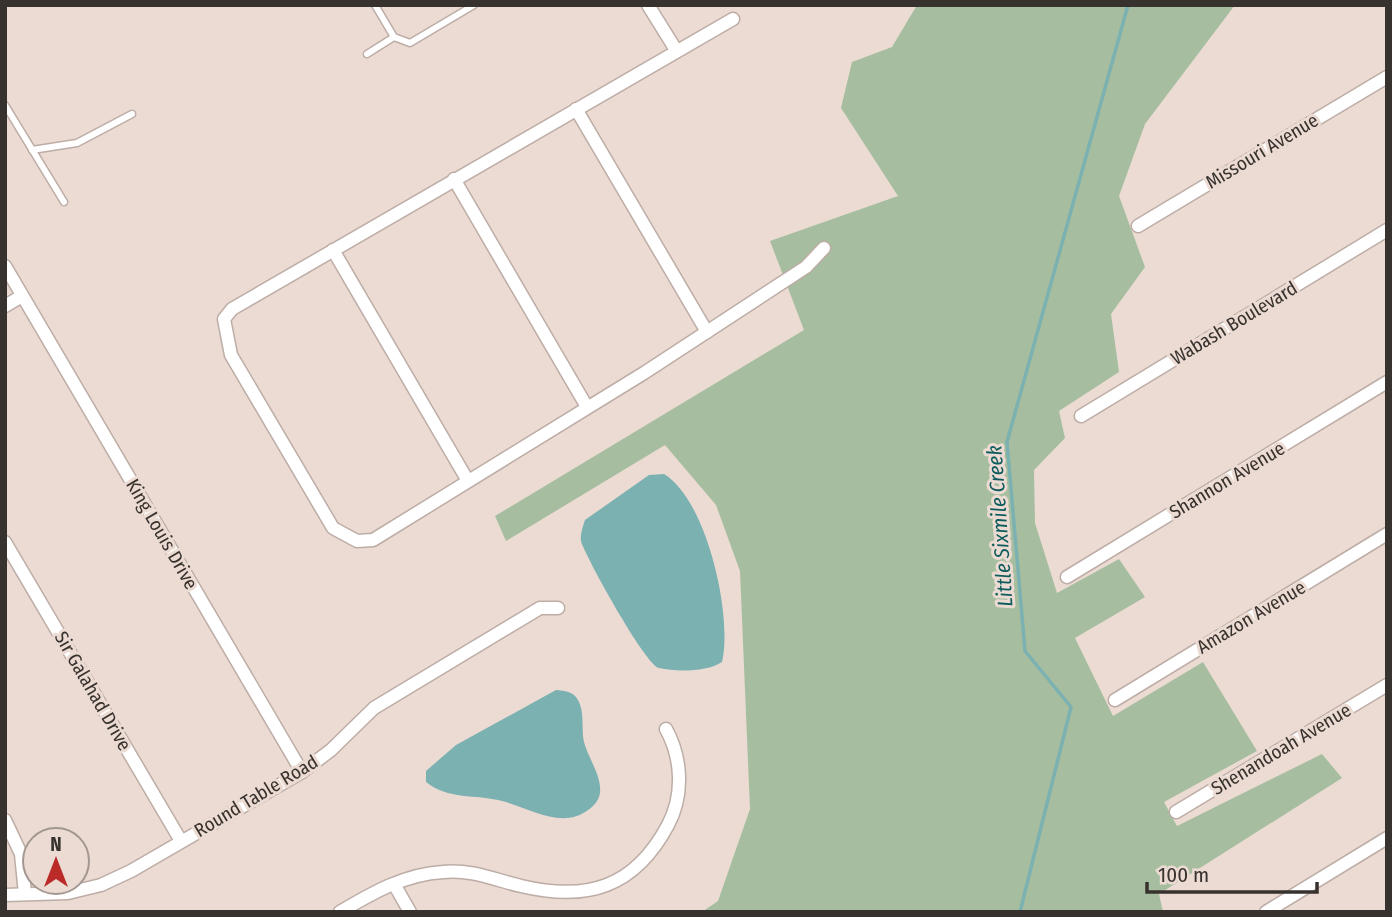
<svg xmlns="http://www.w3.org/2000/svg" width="1392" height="917" viewBox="0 0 1392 917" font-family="'Fira Sans Condensed',sans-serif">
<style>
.green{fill:#a6be9f}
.water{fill:#7bb1b1}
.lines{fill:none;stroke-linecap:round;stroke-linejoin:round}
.stream{stroke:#7bb1b1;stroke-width:3.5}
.service-casing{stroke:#bdada6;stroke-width:9}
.minor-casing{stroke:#bdada6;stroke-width:15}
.service{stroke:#fff;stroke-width:6}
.minor{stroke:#fff;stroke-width:12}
.labels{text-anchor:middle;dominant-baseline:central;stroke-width:6;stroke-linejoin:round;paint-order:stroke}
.street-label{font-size:19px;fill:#38322f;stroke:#ebdbd3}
.water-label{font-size:21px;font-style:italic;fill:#0d5b5c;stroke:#ebdbd3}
</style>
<rect width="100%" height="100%" fill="#ebdbd3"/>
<path class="green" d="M917,5H1235L1145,124L1119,196L1145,267L1111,314L1119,372L1059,411L1065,438L1034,470L1035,523L1057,593L1119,559L1145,597L1075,638L1113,716L1203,662L1257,751L1164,802L1177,826L1322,754L1342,778L1159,894L1163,912H702L718,901L750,809L740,571L716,505L665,445L506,541L495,516L804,330L770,241L898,196L841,108L852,62L892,47Z"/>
<g class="water">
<path d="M664,474C707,500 733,616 722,662C707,672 676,672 659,668C646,666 585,556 581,541C580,535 583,526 585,520L649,475Z"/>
<path d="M556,690C565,691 573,691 578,700C585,712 581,729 584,742C588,758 602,776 600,793C599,800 594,806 588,810C562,830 529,808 502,801C475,794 448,800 426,782V771L456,745Z"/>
</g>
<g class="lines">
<path class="stream" d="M1020,912L1071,707L1025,651L1007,442L1128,5"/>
<defs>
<g id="service">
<path d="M375,5L394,37L410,43L474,5"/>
<path d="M367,54L394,37"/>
<path d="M5,105L64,202"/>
<path d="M32,150L77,143L132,114"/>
</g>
<g id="minor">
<path d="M648,5L676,50"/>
<path d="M733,19L232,309L224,319L231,355L333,528L357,541L373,540L644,373L806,267L824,248"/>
<path d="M576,109L707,332"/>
<path d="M454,179L587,407"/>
<path d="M1138,226L1387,77"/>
<path d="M333,250L468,481"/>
<path d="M5,266L302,772"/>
<path d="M5,306L22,296"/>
<path d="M1081,416L1387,230"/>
<path d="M5,542L181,841"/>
<path d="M1067,577L1387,382"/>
<path d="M1115,700L1387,534"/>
<path d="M1176,812L1387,685"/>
<path d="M5,820L21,854L25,894"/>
<path d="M394,884L410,912"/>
<path d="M5,895L68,893L101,885L131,871L302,772L331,750L374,708L540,608H558"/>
<path d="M340,912C372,893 405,874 443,872C472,869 495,880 521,886C588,902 635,887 668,825C684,795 682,758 666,729"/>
<path d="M1266,912L1387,838"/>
</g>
</defs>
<use href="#service" class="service-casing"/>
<use href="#minor" class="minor-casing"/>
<use href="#service" class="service"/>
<use href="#minor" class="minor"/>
</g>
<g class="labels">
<g class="street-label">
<text transform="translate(1262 151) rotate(-31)">Missouri Avenue</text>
<text transform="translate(1234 323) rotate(-31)">Wabash Boulevard</text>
<text transform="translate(1227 480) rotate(-31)">Shannon Avenue</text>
<text transform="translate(162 534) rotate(60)">King Louis Drive</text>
<text transform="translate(1251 617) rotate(-31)">Amazon Avenue</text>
<text transform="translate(93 691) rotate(60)">Sir Galahad Drive</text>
<text transform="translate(1281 749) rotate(-31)">Shenandoah Avenue</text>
<text transform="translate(256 796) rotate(-31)">Round Table Road</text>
</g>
<g class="water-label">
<text transform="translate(1000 526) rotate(-94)">Little Sixmile Creek</text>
</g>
</g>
<rect width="1392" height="917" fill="none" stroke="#38322f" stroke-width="14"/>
<g transform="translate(56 861)"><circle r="33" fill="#ebdbd3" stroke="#a39791" stroke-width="2"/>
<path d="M0-5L12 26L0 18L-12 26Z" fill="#b92a28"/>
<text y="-10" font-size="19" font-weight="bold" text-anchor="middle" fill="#38322f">N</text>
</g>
<path d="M1147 882v10h170v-10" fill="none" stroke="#38322f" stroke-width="3.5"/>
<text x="1158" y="882" font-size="21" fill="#38322f" stroke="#ebdbd3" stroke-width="5" paint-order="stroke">100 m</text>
</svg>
